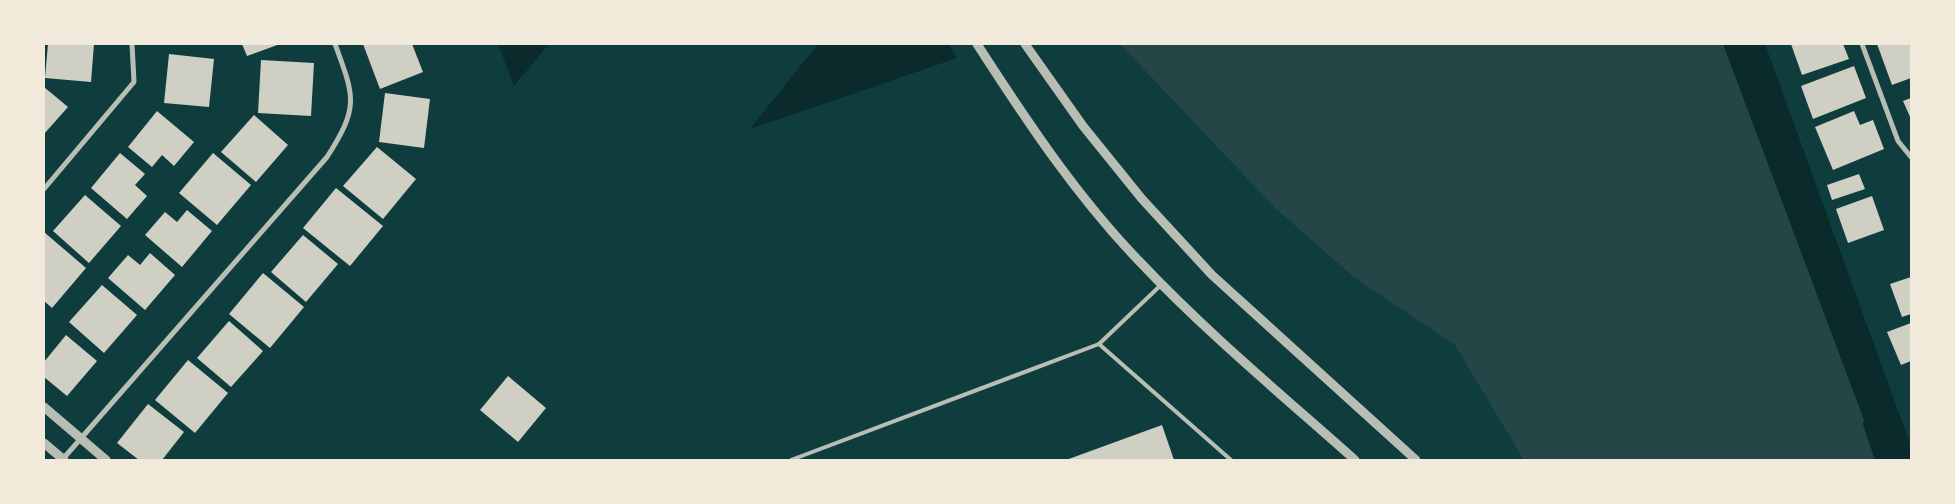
<svg xmlns="http://www.w3.org/2000/svg" width="1955" height="504" viewBox="0 0 1955 504" font-family="Mulish,sans-serif">
<style>
.green{fill:#244646}
.water{fill:#0a2a2b}
.lines{fill:none;stroke-linecap:round;stroke-linejoin:round}
.stream{stroke:#0a2a2b;stroke-width:6}
.building{fill:#cfcfc3}
.service{stroke:#b8beb3;stroke-width:4}
.minor{stroke:#b8beb3;stroke-width:5}
.tertiary{stroke:#b8beb3;stroke-width:9}
</style>
<rect width="100%" height="100%" fill="#0f3d3e"/>
<path class="green" d="M1120,44H1723L1879,460H1524L1455,345L1355,278L1275,208Z"/>
<g class="water">
<path d="M498,44H549L514,86Z"/>
<path d="M818,44H949L957,58L750,129Z"/>
<path d="M1723,44H1765L1909,441L1911,460H1879Z"/>
</g>
<g class="lines">
<path class="stream" d="M1866,424L1878,460"/>
</g>
<g class="building">
<path d="M48,44H94L91,82L45,78Z"/>
<path d="M242,44H280L247,56Z"/>
<path d="M363,44H412L423,72L380,89Z"/>
<path d="M1791,44H1843L1849,59L1802,75Z"/>
<path d="M1877,44H1911V78L1892,85Z"/>
<path d="M169,54L214,59L209,107L164,103Z"/>
<path d="M261,60L314,63L311,116L258,113Z"/>
<path d="M1854,66L1866,98L1813,119L1801,86Z"/>
<path d="M44,87L68,107L44,134Z"/>
<path d="M385,93L430,99L424,148L379,142Z"/>
<path d="M1911,98V119L1903,101Z"/>
<path d="M157,111L194,142L174,166L162,155L152,167L128,147Z"/>
<path d="M1854,111L1860,125L1873,120L1884,149L1833,170L1815,127Z"/>
<path d="M254,115L288,145L256,182L221,152Z"/>
<path d="M377,147L416,179L383,219L343,186Z"/>
<path d="M120,153L145,174L135,185L147,196L127,219L91,188Z"/>
<path d="M213,153L251,185L217,225L179,193Z"/>
<path d="M1859,174L1865,189L1832,200L1827,185Z"/>
<path d="M336,188L383,226L350,266L303,228Z"/>
<path d="M85,195L121,226L89,263L53,231Z"/>
<path d="M1872,196L1884,230L1848,243L1836,209Z"/>
<path d="M187,210L212,231L182,267L145,235L165,212L177,222Z"/>
<path d="M44,232L86,268L52,308L44,301Z"/>
<path d="M303,235L338,264L306,302L271,272Z"/>
<path d="M150,253L175,275L145,310L108,278L128,255L140,265Z"/>
<path d="M263,273L304,307L270,348L229,314Z"/>
<path d="M1911,277V314L1902,317L1890,284Z"/>
<path d="M102,285L137,315L104,353L69,322Z"/>
<path d="M229,321L263,351L231,387L197,358Z"/>
<path d="M1911,323V361L1901,365L1887,332Z"/>
<path d="M66,335L97,361L67,396L44,377V362Z"/>
<path d="M188,360L228,393L195,433L155,400Z"/>
<path d="M508,376L546,408L518,442L480,410Z"/>
<path d="M148,404L184,432L162,460H139L117,443Z"/>
<path d="M1162,425L1174,460H1066Z"/>
</g>
<g class="lines">
<g class="service">
<path d="M1099,344L1162,284"/>
<path d="M791,460L1099,344L1231,460"/>
</g>
<g class="minor">
<path d="M1862,44L1898,141L1911,157"/>
<path d="M44,189L134,82L132,44"/>
<path d="M62,460L327,157C359,107 355,98 335,44"/>
</g>
<g class="tertiary">
<path d="M977,44C1026,120 1077,197 1140,262C1207,333 1282,395 1355,460"/>
<path d="M1025,44L1083,126L1142,199L1212,275L1416,460"/>
<path d="M44,407L106,460"/>
<path d="M44,443L64,460"/>
</g>
</g>
<rect width="1955" height="504" fill="none" stroke="#f1e9da" stroke-width="90"/>
</svg>
